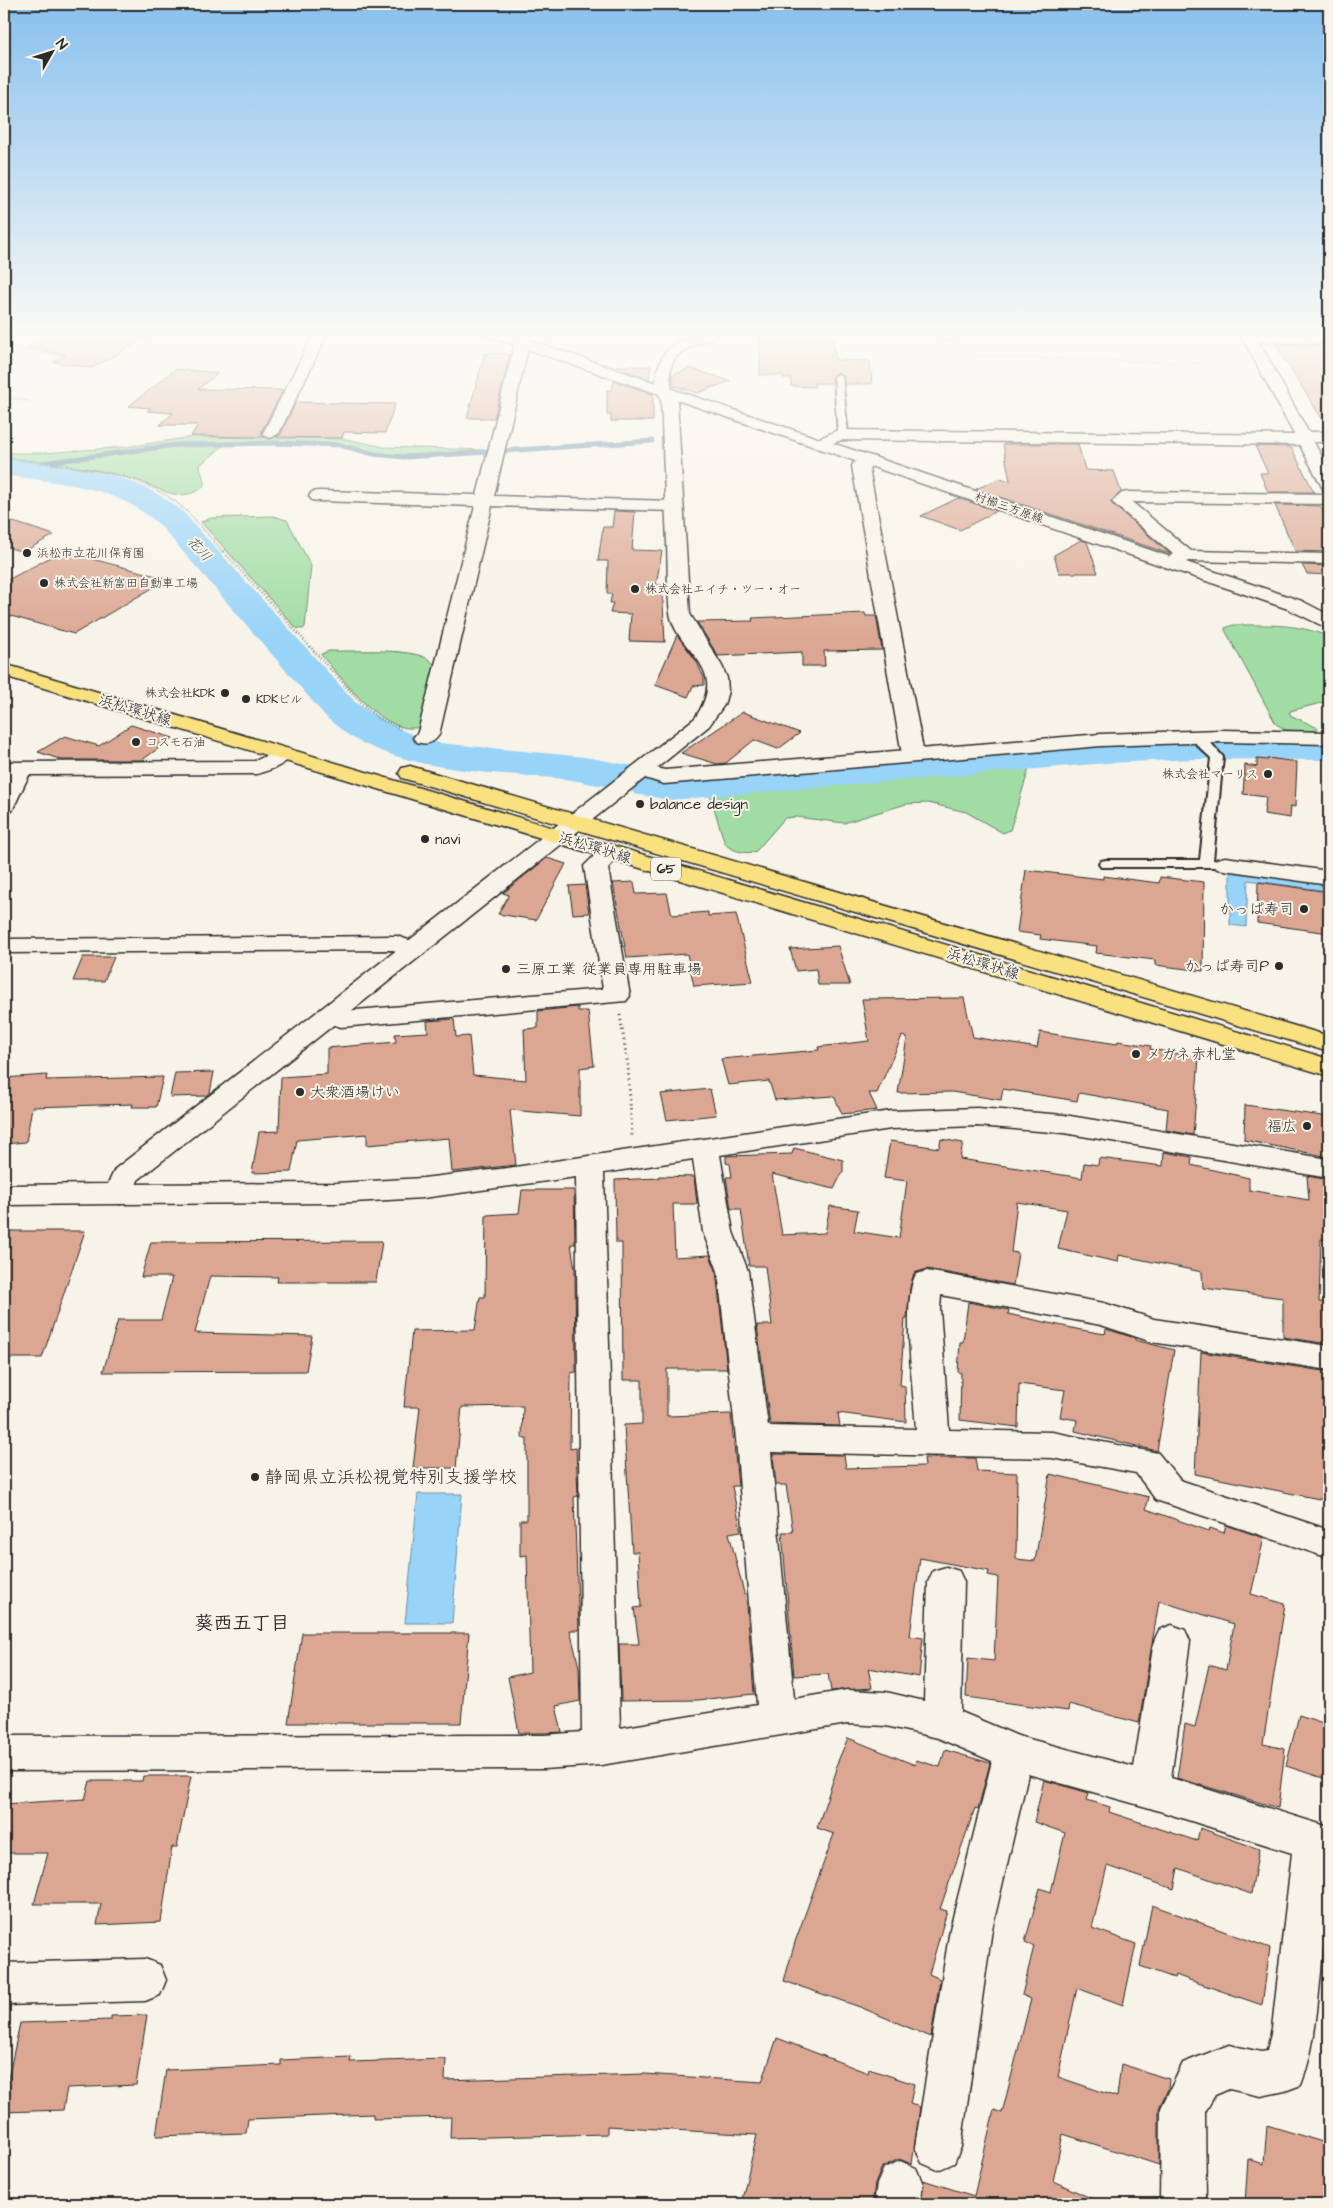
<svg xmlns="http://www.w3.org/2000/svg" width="1333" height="2208" viewBox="0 0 1333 2208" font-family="'Architects Daughter','Klee One',sans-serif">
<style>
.green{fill:#a0dca3;stroke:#668467}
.water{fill:#98d3f8;stroke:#6c90a6}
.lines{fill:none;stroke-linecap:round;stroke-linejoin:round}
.stream{stroke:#6c90a6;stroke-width:5}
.river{fill:#98d3f8;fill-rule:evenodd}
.building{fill:#dca792;stroke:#2b2b2b}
.lane-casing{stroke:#2b2b2b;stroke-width:4}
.street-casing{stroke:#2b2b2b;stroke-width:3}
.secondary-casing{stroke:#2b2b2b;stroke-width:3}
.primary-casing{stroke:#2b2b2b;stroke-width:3}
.path-far2{stroke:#2b2b2b;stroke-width:2;stroke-dasharray:0.5 2;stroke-linecap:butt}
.path-far1{stroke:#2b2b2b;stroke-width:2.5;stroke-dasharray:0.5 2.5;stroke-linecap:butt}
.path{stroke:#2b2b2b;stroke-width:3;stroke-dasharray:1 4;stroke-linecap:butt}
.lane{fill:#f7f3e8;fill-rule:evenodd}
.street{fill:#f7f3e8;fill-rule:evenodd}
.secondary{fill:#f7f3e8;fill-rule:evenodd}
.primary{fill:#fae180;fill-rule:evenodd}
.poi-dot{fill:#2b2b2b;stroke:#f7f3e8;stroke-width:2}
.labels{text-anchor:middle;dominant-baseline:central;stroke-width:4;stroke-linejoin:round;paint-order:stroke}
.far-street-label{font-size:12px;fill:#2b2b2b;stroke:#f7f3e8}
.far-poi-label{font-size:12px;fill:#2b2b2b;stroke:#f7f3e8;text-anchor:start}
.far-water-label{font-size:14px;font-style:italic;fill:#46555e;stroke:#f7f3e8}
.shield{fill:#f7f3e8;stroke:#686764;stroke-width:1}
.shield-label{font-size:14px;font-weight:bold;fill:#2b2b2b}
.street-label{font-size:15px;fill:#2b2b2b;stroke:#f7f3e8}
.poi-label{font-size:15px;fill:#2b2b2b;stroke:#f7f3e8;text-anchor:start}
.near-poi-label{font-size:18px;fill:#2b2b2b;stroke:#f7f3e8;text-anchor:start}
.near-neighbourhood-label{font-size:19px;font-weight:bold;fill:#2b2b2b;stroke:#f7f3e8}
</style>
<rect width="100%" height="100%" fill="#f7f3e8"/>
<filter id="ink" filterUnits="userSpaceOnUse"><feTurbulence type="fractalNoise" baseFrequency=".02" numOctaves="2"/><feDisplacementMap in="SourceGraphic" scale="10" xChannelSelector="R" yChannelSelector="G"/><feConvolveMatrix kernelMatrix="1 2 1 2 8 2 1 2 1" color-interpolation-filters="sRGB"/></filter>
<g filter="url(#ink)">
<g class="green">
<path d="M192,437L346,439L384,447L488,450L404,456L375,453L333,443H233L223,446L200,465C200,475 211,485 197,491C177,501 158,488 139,481C96,467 48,464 4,457V454L6,453H43L126,447Z"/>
<path d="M273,516L287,520L311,566L305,627L303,629L296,628L201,522L211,518Z"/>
<path d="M1233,625C1268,625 1297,623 1329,637V701L1290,711V715L1318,728L1317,731L1286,730L1276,724L1225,630V628Z"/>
<path d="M329,651C351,652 420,646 433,663C435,665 435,668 436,670L420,727C384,737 343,679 322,656L321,654Z"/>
<path d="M1017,763L1028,766L1029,769L1010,830L1003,833L966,812L928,803L906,804L844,823L796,817L785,818L756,851C747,855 732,851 725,844L710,795V792L718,789Z"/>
</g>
<g class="water">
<path d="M1230,868L1329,884V891L1248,880L1246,927L1230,925Z"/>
<path d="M418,1494H462L452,1623H405Z"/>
</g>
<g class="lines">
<g class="stream">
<path d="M502,451L652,441"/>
<path d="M43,463L176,445L276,443L340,445L374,454L404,457L489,452"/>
<path d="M10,467L22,466"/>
</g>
<path class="river" d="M4,457C67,466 132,469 182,511L355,702C382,721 407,735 439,743L585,757L634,766L640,775L648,773L670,776L1107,739L1196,735L1329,736V760L1196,759L1107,763L670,800L634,794L628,785C609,790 583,781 564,779C494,772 422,773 358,741C347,735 337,726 327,718L160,525C113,484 62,484 4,475Z"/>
</g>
<g class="building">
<path d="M58,331H158L92,368L53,362L66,355L26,348Z"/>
<path d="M760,331H800L802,338H833L835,360L870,361L872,384H845L843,376L838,372L833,376V383H814L815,387L791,386V378H783V375H760Z"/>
<path d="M1275,344L1329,346V430Z"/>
<path d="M485,353L510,354L494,418H467Z"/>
<path d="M617,366H651L649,379L617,368Z"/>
<path d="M690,368L730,381L698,393L674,386L672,375Z"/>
<path d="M176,369L218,373L198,389L283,390L261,432L264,437L191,436L198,425H160L173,413L147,411L151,408L129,406Z"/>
<path d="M614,381L653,394V421H611V415H607V390H612Z"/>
<path d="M296,402L338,403L395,404L385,433L344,432L342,438L276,437L281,434Z"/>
<path d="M1003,444H1078L1085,470L1114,471L1121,492L1111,501V503L1170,554L976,489L999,479L1010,481Z"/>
<path d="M1255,446L1291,447L1314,492H1268L1260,473H1268Z"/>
<path d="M958,498L997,511L960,530L921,516Z"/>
<path d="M1275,505L1320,506L1329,523V552L1295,551Z"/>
<path d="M614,511L635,512L632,550L662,551L656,585H662L665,642L629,641L631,614L610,613L613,603H610L612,594H607L608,561H598L603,527H612Z"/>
<path d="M4,519L54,535L23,552L4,546Z"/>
<path d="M1081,540L1087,542L1098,573H1059L1054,555Z"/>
<path d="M62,551L168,579L74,634L4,614V582Z"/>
<path d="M1302,565L1329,566V575L1307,574Z"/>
<path d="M865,613L866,616H876L882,650L824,651L825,666H802V652L718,656L697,622L753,621L752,618Z"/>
<path d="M677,635L697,662L704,678V685L693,686L688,697L655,685Z"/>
<path d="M743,712L800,733L778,749L754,740L726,763L717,764L681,753Z"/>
<path d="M131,725L173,738L142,760H62L38,752L65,736L99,746Z"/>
<path d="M1268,758L1297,762L1295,807L1291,806L1290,818L1264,814L1266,797L1243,794L1245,765L1257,767V759L1268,760Z"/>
<path d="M547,858L566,864L536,920L498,914L509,895L503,893Z"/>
<path d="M1026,870L1103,879V876L1159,883L1160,877L1204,882L1203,971L1155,965V960L1096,953L1097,946L1040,939L1041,935L1017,932Z"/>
<path d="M634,882L636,894L667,893L672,915L708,912V916L736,914L753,982L694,986L687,954L627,958L613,883Z"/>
<path d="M1258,882L1329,892V933L1257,923Z"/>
<path d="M585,885L589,913L573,914L569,886Z"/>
<path d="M838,946L850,985H818L816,969L796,971L790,949Z"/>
<path d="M83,957H114L104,981H73Z"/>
<path d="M964,998L973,1037L1037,1048L1040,1032L1117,1044L1118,1041L1151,1046L1150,1049L1199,1057L1193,1135L1166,1130L1168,1109L1079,1093L1077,1101L1003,1089L1001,1100L952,1092L898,1093L907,1038L902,1036L877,1093H869L877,1110L842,1114L834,1096L775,1100L769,1081L728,1085L721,1059L819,1050L818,1047L869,1041L862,999Z"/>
<path d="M578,1007V1011H588L594,1066L580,1068V1116L510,1110L516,1165L452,1172L449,1138L367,1145V1134L297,1140L291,1172L252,1173L259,1132L279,1131L281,1077L327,1074V1048L396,1042L395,1034L428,1032L427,1021L454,1019L456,1037L469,1036L473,1075L526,1080L524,1029L538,1028V1011Z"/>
<path d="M214,1072L210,1093L206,1096L170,1097L175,1073Z"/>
<path d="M47,1075L46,1080L163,1077L156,1107H132L133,1104L32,1107L26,1142L4,1144V1078Z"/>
<path d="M710,1089L716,1115L667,1120L661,1094Z"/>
<path d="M1245,1105L1329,1117V1157L1244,1140Z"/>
<path d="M941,1139L963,1143L960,1159L1082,1178L1084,1163L1098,1165L1099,1158L1163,1166L1164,1152L1192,1157L1191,1165L1249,1178V1190L1309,1200L1307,1176L1329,1180V1240L1321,1239L1319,1302H1329V1344L1283,1337V1298L1203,1288L1202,1272L1119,1255L1118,1262L1058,1249L1067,1210L1017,1202L1011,1252L1018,1253L1013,1285L927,1269L914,1273L910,1287L907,1319H905L900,1385L905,1386L906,1422L838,1413L840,1426L770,1424L757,1325H772L765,1266H749L741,1209H731L726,1177H732L730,1164L726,1163V1156L792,1154L794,1148L843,1160V1171L834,1189L772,1174L782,1235L825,1233L830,1206L858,1210L854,1231L899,1238L907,1181L884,1178L890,1141L939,1148Z"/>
<path d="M659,1176L694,1177L697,1204H673L675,1257L710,1255L716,1271L727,1369H667V1416L731,1414L738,1486H732L741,1531L729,1533L747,1605L754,1694L698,1700L621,1701L619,1644H639L634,1608L641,1607L638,1552H632L624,1425L642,1424V1380H623L622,1243H616L615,1180L659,1178Z"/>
<path d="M522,1190H574L575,1244H571L575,1269L576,1372L571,1373L570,1449L576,1448L578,1496L574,1497L579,1630H570L579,1667L580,1701L556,1706L562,1732L544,1733H519L508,1677L530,1672L527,1555L520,1556V1520H527V1438H522L523,1406L462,1407L456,1468H413L420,1407H404L412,1331L475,1330L480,1297H485L486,1215L519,1213Z"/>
<path d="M4,1231H85L42,1358H4Z"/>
<path d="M382,1241L376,1282H277L278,1277L210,1276L195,1333L312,1336L306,1371L103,1372L118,1320H161L172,1277H141L151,1242Z"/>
<path d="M968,1302L1009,1310L1008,1314L1081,1330L1105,1334L1106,1329L1135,1338V1340L1174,1350L1157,1451L1075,1431L1077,1420L1060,1417L1065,1390L1019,1384L1018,1427L960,1420L961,1373L958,1372L960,1342H963Z"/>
<path d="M1201,1352L1329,1372V1501L1195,1474Z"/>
<path d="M773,1454L844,1455L846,1468L925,1466L924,1458H975L977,1471L1017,1473L1016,1559L1035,1561L1050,1474L1149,1497L1146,1509L1209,1531L1210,1528L1224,1533L1226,1525L1264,1538L1251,1594L1285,1604L1263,1744L1285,1749L1278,1808L1177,1778L1185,1724L1195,1727L1209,1665L1226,1670L1234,1624L1159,1601L1139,1723L1069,1704L1068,1711L966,1697L968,1658L994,1661L998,1577L988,1575L989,1571L920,1558L910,1636L923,1638L919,1677L868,1668L872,1688L831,1691L828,1674L794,1676L782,1532H793L786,1485H776Z"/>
<path d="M302,1633H469L461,1723H288Z"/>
<path d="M1299,1715L1329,1725V1780L1286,1766Z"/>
<path d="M848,1738L915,1765L916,1760L940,1767L945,1750L990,1763L978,1809L975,1808L940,1909L947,1911L929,1974L940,1979L931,2037L860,2007L784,1981L795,1942L834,1834L817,1828L837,1769L835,1768Z"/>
<path d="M143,1776H191L177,1847H172L161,1922L97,1925L101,1904H34L48,1853H4V1804L85,1799L90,1781H142Z"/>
<path d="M1044,1780L1089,1793L1087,1800L1110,1807L1109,1812L1197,1841L1200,1828L1259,1849L1251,1894L1178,1868L1174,1889L1107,1866L1092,1928L1136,1944L1123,2005L1077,1988L1058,2077L1117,2097L1121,2064L1169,2079L1168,2089L1159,2108V2165L1063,2134L1053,2181L1104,2204H922L923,2180L974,2196L994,2110L1002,2113L1031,1999L1022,1995L1034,1946L1025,1942L1040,1888L1051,1892L1065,1833L1034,1822Z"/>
<path d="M1152,1905L1270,1948L1262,2005L1175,1975L1174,1978L1140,1966Z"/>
<path d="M147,2015L136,2085L67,2088L63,2110L4,2112V2098L20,2023L111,2020V2016Z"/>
<path d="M777,2038L868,2073L869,2069L914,2084L910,2104L920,2107L912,2164L899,2159L882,2167L875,2184L872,2204H826L806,2198L804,2204H741L757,2135L607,2126V2134L450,2138L451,2117L373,2119V2114L248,2119L246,2133L156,2136L166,2070L281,2065V2060L351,2057L350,2062L446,2059L445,2080L645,2074L762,2082Z"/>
<path d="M1267,2125L1329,2144V2204H1245L1248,2159L1264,2164Z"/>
</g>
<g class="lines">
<defs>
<g id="lane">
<path d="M838,374L842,377L848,435L843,438L838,435L834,377Z"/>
<path d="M1199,733L1203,734L1223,757L1213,860L1221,861L1223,864L1221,867H1101L1099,864L1101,861L1106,860H1200L1211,758L1197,745L1193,737Z"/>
</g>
<g id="street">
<path d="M315,331H329L279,433L271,438L265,436L263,433Z"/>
<path d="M518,331H532L494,496L674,501L680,502L683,506L680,510L674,511L492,506L439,735C433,744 426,745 417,742L413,738L418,732L475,506L318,501L312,500L309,496L312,492L318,491L477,495Z"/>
<path d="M940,331H954V336L947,340L942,339Z"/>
<path d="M1249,334L1329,336V344L1244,341L1242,338Z"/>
<path d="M838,430L1296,435L1303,432H1329V442H1312L1305,445L841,440L819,449L811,444L813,441Z"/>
<path d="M871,456L877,458L879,461L869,468L923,749L926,755L923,760L915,761L907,760L901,749L852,466L854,462Z"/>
<path d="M1128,492L1329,494V504L1132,502L1191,551L1329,554V564L1188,561L1177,567H1165L1162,563L1173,554L1112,502L1122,493Z"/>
<path d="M282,748L290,749L293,754C285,766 270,770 257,774L29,775L12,811L4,813V783L8,775H4V762L255,761Z"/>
<path d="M610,846L618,848L622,853L608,868L630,996L626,1001L341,1027L322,1021L318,1015L322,1009L331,1007L344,1011L603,989L584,866L602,848Z"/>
<path d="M1225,857L1329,871V885L1217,869L1213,864L1217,859Z"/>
<path d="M397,936L422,945L425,950L422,955L413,957L393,950L4,953V939Z"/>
<path d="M977,1108L1064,1115L1329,1159V1178L1064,1133L977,1126L891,1129L720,1155L733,1232L748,1271L768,1426L916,1429C914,1396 901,1300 916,1274L927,1271L1104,1303L1154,1319L1329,1346V1370L1152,1342L1101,1325L941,1295L940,1309L949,1430L1052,1432L1158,1453L1180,1480L1329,1530V1558L1156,1500L1136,1473L1052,1458L771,1452L794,1699L847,1690L886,1692L924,1701L928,1582L933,1571L946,1567L959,1571L964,1582L961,1712L1018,1736L1134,1767L1154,1641L1159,1630L1172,1625L1185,1630L1190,1641L1171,1778L1329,1827C1329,1876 1325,1924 1321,1972C1317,2010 1315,2049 1301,2085L1285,2091L1261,2096L1229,2089L1215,2095L1205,2112L1206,2204H1160L1161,2108L1183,2063L1229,2045L1261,2052L1267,2051L1272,2028L1292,1853L1150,1808L1028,1774L992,1929L961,2147L954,2163L938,2170L922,2163L915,2147L950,1929L992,1761L938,1738L886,1726L847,1724L601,1765L544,1769L4,1771V1736L544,1735L582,1732L576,1177L423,1198L336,1203L120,1204L110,1201L105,1194L110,1187L120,1184L336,1183L423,1178L508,1168L891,1111ZM693,1159L703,1232L718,1271L736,1439L757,1705L620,1728L604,1173Z"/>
<path d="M145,1959L160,1965L166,1980L160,1995L145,2001L4,2005V1963Z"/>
<path d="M900,2161L916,2168L923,2184L920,2204H874L877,2184L884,2168Z"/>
</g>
<g id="secondary">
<path d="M480,331H502L656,383C656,346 687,331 720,331C704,351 661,341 672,389L1302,601L1329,615V629L1288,609L677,400L690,614L722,666L727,678L728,691L724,705L709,726L657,768L665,770L1101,734L1221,730L1329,732V744L1221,742L1101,746L664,784L645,778L138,1180L130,1201L120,1204L4,1205V1185L108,1184L115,1169L695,718C731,664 677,655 670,613C667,590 668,566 667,544C665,496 663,447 661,399L659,394L482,334Z"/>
<path d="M1239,331H1253L1329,470V490L1323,489L1321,485Z"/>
</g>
<g id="primary">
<path d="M4,664L1329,1059V1076L4,676Z"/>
<path d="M410,766L1329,1036V1052L402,778L399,773L402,768Z"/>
</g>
</defs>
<use href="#lane" class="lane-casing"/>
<use href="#street" class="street-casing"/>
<use href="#secondary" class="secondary-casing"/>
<use href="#primary" class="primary-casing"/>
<g class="path-far2">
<path d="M4,348L99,362"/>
<path d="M975,356L1241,365"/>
<path d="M4,397L29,401"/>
<path d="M4,458C59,466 122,467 170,498C191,512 207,534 224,553"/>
</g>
<path class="path-far1" d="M223,551L362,704L377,717L402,730"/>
<path class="path" d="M620,1015L628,1066L632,1136"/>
<use href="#lane" class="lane"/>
<use href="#street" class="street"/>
<use href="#secondary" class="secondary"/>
<use href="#primary" class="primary"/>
</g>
</g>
<linearGradient id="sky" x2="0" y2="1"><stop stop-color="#88c0ee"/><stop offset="0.52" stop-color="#fbfaf5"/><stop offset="1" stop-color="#fbfaf5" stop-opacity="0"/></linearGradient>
<rect width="1333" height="640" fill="url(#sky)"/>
<g class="poi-dot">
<circle cx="27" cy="553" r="5"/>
<circle cx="44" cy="583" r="5"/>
<circle cx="635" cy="589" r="5"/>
<circle cx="225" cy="693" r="5"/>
<circle cx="246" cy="699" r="5"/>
<circle cx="136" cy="742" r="5"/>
<circle cx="1268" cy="774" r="5"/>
<circle cx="640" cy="804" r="5"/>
<circle cx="425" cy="839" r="5"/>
<circle cx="1304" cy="909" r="5"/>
<circle cx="1279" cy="966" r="5"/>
<circle cx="506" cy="969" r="5"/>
<circle cx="1136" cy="1054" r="5"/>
<circle cx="300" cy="1092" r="5"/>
<circle cx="1307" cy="1126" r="5"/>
<circle cx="255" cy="1477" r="5"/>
</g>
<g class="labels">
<g class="far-street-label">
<text transform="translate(1009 508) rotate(19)">村櫛三方原線</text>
</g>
<g class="far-poi-label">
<text x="37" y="553">浜松市立花川保育園</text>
<text x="54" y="583">株式会社新富田自動車工場</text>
<text x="645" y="589">株式会社エイチ・ツー・オー</text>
<text x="215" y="693" text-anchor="end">株式会社KDK</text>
<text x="256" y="699">KDKビル</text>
<text x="146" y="742">コスモ石油</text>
<text x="1258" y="774" text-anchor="end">株式会社マーリス</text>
</g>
<g class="far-water-label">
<text transform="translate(199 549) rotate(48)">花川</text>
</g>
<rect class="shield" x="651" y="857.5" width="30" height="23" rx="4"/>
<g class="shield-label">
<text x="666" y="869">65</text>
</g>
<g class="street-label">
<text transform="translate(135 710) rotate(17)">浜松環状線</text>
<text transform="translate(595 848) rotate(17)">浜松環状線</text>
<text transform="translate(983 964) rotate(17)">浜松環状線</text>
</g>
<g class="poi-label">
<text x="650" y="804">balance design</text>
<text x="435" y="839">navi</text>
<text x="1294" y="909" text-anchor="end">かっぱ寿司</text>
<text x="1269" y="966" text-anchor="end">かっぱ寿司P</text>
<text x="516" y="969">三原工業 従業員専用駐車場</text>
<text x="1146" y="1054">メガネ赤札堂</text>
<text x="310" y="1092">大衆酒場けい</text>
<text x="1297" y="1126" text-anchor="end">福広</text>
</g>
<g class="near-poi-label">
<text x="265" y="1477">静岡県立浜松視覚特別支援学校</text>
</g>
<g class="near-neighbourhood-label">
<text x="242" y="1623">葵西五丁目</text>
</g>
</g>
<rect width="1333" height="2208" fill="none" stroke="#f7f3e8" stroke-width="20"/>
<rect x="10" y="10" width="1313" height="2188" fill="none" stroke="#2b2b2b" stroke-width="2" filter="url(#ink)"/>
<g transform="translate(52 52) rotate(51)" stroke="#f7f3e8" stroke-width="4" paint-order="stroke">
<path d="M0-4L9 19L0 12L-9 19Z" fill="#2b2b2b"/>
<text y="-8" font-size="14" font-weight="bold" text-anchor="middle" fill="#2b2b2b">N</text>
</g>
</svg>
